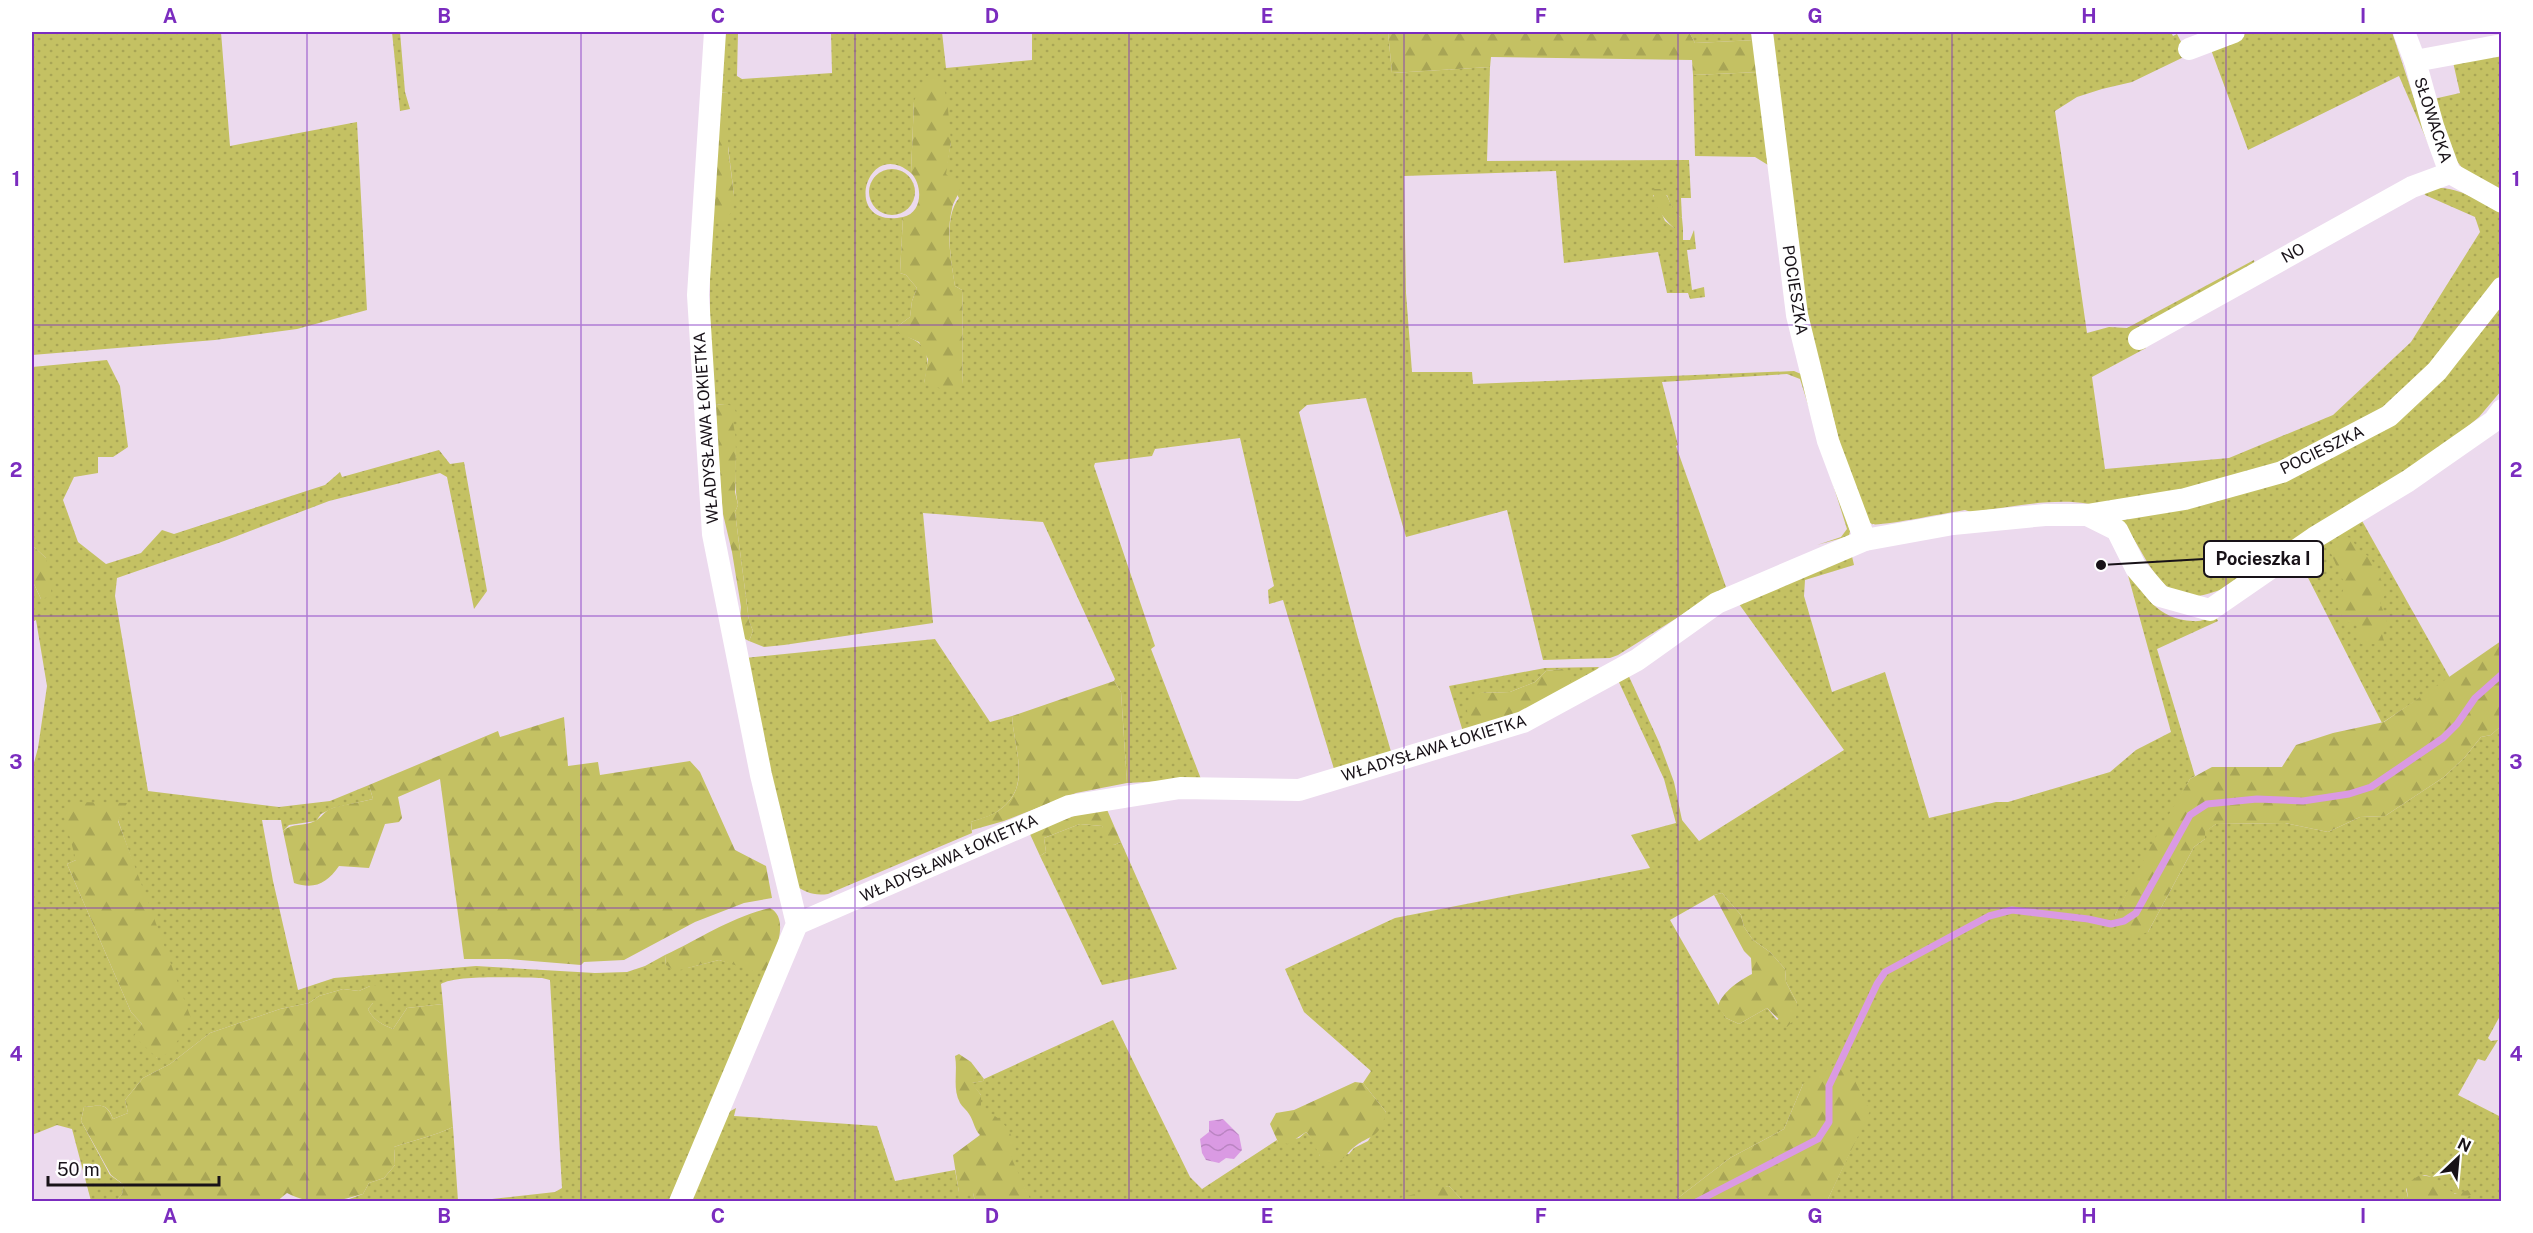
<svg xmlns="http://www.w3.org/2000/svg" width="2533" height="1233" viewBox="0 0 2533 1233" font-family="'Public Sans',sans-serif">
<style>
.green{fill:url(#green-dots);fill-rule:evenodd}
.forest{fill:url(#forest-firs)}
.water{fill:url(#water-waves)}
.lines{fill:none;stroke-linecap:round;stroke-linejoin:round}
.stream{stroke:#da9ae3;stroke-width:7}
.street{stroke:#fff;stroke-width:22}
.grid{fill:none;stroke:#7b2cbf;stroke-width:1.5;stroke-opacity:0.55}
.labels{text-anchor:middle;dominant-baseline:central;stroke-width:4.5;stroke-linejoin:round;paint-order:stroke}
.street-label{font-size:16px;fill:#181218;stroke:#fff}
.leader{fill:none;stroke:#181218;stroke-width:2}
.callout-dot{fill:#181218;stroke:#fff;stroke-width:2}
.callout{fill:#fff;stroke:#181218;stroke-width:2}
.callout-label{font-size:18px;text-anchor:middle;font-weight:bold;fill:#181218}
.neatline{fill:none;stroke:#7b2cbf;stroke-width:2}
.grid-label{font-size:20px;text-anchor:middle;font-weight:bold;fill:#7b2cbf}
</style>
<defs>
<pattern id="green-dots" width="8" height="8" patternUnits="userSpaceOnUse" patternTransform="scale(1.5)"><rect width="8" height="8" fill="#c4c163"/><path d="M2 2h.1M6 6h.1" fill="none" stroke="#a8a555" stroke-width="1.8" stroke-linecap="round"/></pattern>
<pattern id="forest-firs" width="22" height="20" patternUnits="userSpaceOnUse" patternTransform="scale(1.5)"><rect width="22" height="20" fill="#c4c163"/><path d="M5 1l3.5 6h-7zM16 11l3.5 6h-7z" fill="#a8a555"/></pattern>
<pattern id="water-waves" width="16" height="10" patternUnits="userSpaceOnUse" patternTransform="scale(1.5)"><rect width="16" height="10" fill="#da9ae3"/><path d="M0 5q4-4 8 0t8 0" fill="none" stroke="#ba84c2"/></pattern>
</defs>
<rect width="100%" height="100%" fill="#ecdaee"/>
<g class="green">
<path d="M32,32H221L230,146L357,122L367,310L297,329L215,340L32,355Z"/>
<path d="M392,32H400L405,92L410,109L400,111Z"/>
<path d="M720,32H738L737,76L742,79L832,73L831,32H942L946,68L1032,60V32H1388L1392,73L1490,67L1487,161L1689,160L1691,198H1681L1682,218L1674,213L1667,195H1653L1665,221L1674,228H1683V240H1690L1694,230L1696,249L1687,250L1692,290L1704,287L1705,297L1690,299L1688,293H1667L1658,252L1564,263L1556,171L1404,176L1406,293L1412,372H1472L1473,384L1794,371L1801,374L1850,531L1849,536L1817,545L1841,537L1847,529L1800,379L1787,374L1662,382L1678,445L1676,446L1726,587L1618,655L1610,658L1543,660L1507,510L1406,537L1366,398L1307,405L1299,412L1358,638L1392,755L1334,769L1283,600L1269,604L1268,590L1274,586L1240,438L1155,449L1152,456L1095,463L1094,466L1155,646L1151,649L1201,779L1127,783L1121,692L1114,681L1115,679L1043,522L923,513L933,623L784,645L764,647L749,641L753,631L749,621L735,512L738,505C730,467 743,443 725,404L713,405L710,347V221L734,195L728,146V93L715,92ZM914,101L951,142L945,174L959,198C943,217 951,262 955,286L962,290C964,322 961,352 963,384L924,383C927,369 932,350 916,341C907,336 904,336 898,326L910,317L912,301L917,288L906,275L900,273L903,217C840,230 866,135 911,173Z"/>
<path d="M1689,32H1756V40L1695,43Z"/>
<path d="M1769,32H2171L2173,36L2177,34L2188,55L2132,82L2102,89L2077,97L2055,111L2087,333L2109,327L2127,328L2254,260L2255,267L2143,343L2146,348L2092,377L2105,469L2229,458L2333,415L2411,342L2480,232L2475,217L2425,195L2423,190C2451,181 2477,200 2501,212V391L2479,417L2430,458L2220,590C2213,592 2205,595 2198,596C2158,600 2146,553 2126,528C2122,524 2119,517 2114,514C2081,490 2009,508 1971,512L1965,510C1951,512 1878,527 1872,524C1864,520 1860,510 1855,502L1814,343L1790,231Z"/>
<path d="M2246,32H2392L2431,150L2399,76L2248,150L2210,47Z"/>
<path d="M2501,52V195L2469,177L2450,152L2429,100L2460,93L2453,62Z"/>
<path d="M1759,72L1768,165L1755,157L1695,156L1693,75Z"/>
<circle cx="892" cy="192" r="23"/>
<path d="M107,360L120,386L128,447L113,457H98V473L74,477L63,500L78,542L106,564L141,553L162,530L174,534L325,485L340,472L342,477L439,450L450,464L464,462L487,591L474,609L447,477L440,473L329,501L224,541L117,578L115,596L148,791L279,807L330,801L369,785L373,799L333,808L321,814L316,821L289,825L283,831L281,820H262L273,881L298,990L334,978L476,966L595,973L627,972L645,966L665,955L666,965L687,968L719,960L767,972L669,1201H474L555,1192L562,1188L550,980L542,978C521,978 457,974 441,984L443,1004L407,1008L393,1029C383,1025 372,1019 368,1009L373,1003L370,986L359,991L343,989L319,996L309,1003L280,1009L210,1033L170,1064L143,1078L125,1100L128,1113L113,1119C107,1102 100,1106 84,1107L81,1121L110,1175L124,1185L122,1194L116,1201H91L72,1129L57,1125L32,1135V770L38,748L47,686L36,620L32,622V580L41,599L46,558L32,545V367ZM126,803L118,820L150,913L157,1058L140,1029L142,1024L131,1012L67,864L76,860Z"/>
<path d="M2361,519L2450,678L2382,723L2300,562L2325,542Z"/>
<path d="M1851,552L1854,565L1805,580L1804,596L1832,692L1885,672L1929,818L1996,802H2008L2110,772L2136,750L2171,732L2126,568C2143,594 2158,620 2193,621C2200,622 2209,618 2216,617L2218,621L2157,649L2195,776L2190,779L2115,915L2148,932L2194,847L2205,839L2204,832L2216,824L2285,823L2328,832L2360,817L2385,816L2444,777L2465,757L2481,737L2491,735L2501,726V1014L2488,1038L2491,1041L2498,1040L2485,1061L2478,1059L2458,1095L2501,1117V1201H2462L2459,1194C2445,1194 2438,1176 2424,1175L2415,1179L2406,1189L2408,1198H2404L2403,1202L1827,1201L1869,1111L1803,1084L1784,1129L1730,1158L1674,1201H1463L1449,1186L1388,1202L1030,1200L1010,1157L981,1112V1095L971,1083L983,1081L984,1079L1113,1020L1190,1177L1202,1189L1277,1140L1278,1142L1299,1138L1306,1132L1315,1142L1320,1156L1349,1154L1354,1148L1368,1141L1386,1112L1363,1083L1371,1071L1304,1012L1285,969L1395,918L1650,868L1631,835L1676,823L1664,779L1617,678L1626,670L1659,742L1674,782L1682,820L1699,841L1844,750L1739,604ZM1722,893L1741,915L1744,927L1753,940L1770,952L1785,969L1786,982L1797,1003L1777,1020L1767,1008L1739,1024L1726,1018L1670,920L1714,895Z"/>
<path d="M935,639L990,722L1012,716C1014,751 1033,787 998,811C991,816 980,819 971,822L972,833L828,894C813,896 805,892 793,884L745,658Z"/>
<path d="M1599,667L1591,676L1563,695L1562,669L1546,671L1535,682L1510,692L1480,693L1474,727L1464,735L1449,686L1545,668Z"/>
<path d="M1080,824L1102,826L1114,845L1121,842L1177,969L1102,985L1040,856L1046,852L1044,838Z"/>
<path d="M736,1108L734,1116L877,1126L895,1181L955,1170L959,1192L973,1193L975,1201L687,1202L725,1114Z"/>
<path d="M453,1127L458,1201L341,1202L363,1194L369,1183L384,1178L395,1165L394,1147C414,1140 434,1136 453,1127Z"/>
</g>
<g class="forest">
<path d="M1388,32H1689L1695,43L1756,40L1759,72L1693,75L1692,60L1491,57L1490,67L1392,73Z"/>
<path d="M932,74L945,92L948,109L951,142L946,174L960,187C959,196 953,201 952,209C946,233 951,261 955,286L962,290C964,322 961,353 963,384L952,392L924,383L928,359L919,342L898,333V326L910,317L912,301L917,288L906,275L900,273L903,217C923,213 923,185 911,173L914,101L925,77Z"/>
<path d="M715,92L728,93V148L734,195L733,210L723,223L710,221Z"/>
<path d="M1654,189H1660C1672,196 1668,209 1682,218L1683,228H1674C1664,219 1651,203 1654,189Z"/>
<path d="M725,404L733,406L737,414L733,422L736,439L735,492L738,505L735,512L749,621L753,631L749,641L743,638L740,621L741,607L732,552L723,514L713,405Z"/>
<path d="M2344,536L2351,538L2358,549L2371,558L2384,586L2385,595L2380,603L2387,621L2381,631L2384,641L2381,644H2361L2356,620L2350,623L2344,620L2337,606L2345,585L2329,549L2334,541Z"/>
<path d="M32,545L46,558L52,596L41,599L32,580Z"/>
<path d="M2501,641V726L2491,735L2481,737L2465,757L2444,777L2385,816L2360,817L2328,832L2285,823L2216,824L2205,832V839L2194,847L2148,932L2131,938L2119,926L2115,915L2159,831L2190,779L2212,767H2282L2296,745L2333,733L2384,722Z"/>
<path d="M1562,669L1570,676V685L1540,708L1474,727L1467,711L1470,699L1480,693L1510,692L1535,682L1546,671Z"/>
<path d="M1114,681L1121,692L1127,783L1076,793L1004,821L972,830L971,822C979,819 990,816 998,811C1033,788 1014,751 1012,716Z"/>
<path d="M564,717L568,766L598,762L600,775L690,761L700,772L735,850L766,866L772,898L744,903L695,922L624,960L584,962L581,965L507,959H464L440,779L398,797L402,818L399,822L385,824L369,868L339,866C327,883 315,890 294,883L283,831C293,822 304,827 315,821C321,818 324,812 330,809C343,804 359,803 373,799L369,785L498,731L500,737Z"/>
<path d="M77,802L127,803L118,821L191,1018L171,1052L157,1058L134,1036L142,1024L131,1012L67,864L76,860L62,809Z"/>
<path d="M1105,805L1121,842L1114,845L1108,842L1102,826L1080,824L1044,838L1046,852L1040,856L1029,832Z"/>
<path d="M1722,893L1741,915L1744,927L1753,940L1770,952L1785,969L1786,982L1797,1003L1796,1018L1787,1027L1767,1008L1739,1024L1726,1018L1718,1006C1723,991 1739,981 1752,974L1751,958L1744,951L1714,895Z"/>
<path d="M770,908C791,919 774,956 767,972L760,973L719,960L676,971L666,965L665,955C702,938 729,918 770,908Z"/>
<path d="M370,986H382L390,992V1002L373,1003L368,1009C372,1019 383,1025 393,1029L407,1008L443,1004L453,1127C434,1136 414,1140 394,1147L395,1165L384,1178L369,1183L363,1194C335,1202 314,1207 287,1193L276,1202L116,1201L122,1194L124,1185L111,1175L81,1121L84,1107C101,1106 106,1102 113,1119L128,1113L125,1100L143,1078L170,1064L210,1033L280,1009L309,1003L319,996L343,989L359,991Z"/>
<path d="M959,1054L971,1062L984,1079L983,1081L972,1083L981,1095V1111C1001,1113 1015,1135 1016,1154L1011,1157L1031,1201H975L973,1193H959L953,1155L980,1135C974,1129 974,1121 969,1114C967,1110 962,1107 960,1103C952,1088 958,1072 955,1056Z"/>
<path d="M1844,1059L1870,1111L1827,1201H1674L1730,1158L1784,1129L1803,1084Z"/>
<path d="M1355,1082L1363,1083L1386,1112C1379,1141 1371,1133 1353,1148C1345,1155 1341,1166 1327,1162C1317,1158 1315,1140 1306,1132L1288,1144L1278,1142L1270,1124L1276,1113L1294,1110Z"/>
<path d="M2420,1175L2433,1177L2455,1194L2468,1190L2472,1194L2462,1201H2403L2404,1198H2408L2406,1184Z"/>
<path d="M1449,1186L1463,1201H1388L1442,1187Z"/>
</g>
<path class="water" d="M1223,1119L1239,1135L1242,1150L1234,1159L1226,1158L1219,1163L1206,1160L1202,1153L1200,1139L1209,1132V1121Z"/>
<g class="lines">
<path class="stream" d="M1696,1202L1818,1139L1829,1122V1086L1877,984L1885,972L1989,916L2012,910L2088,919L2111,924L2124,921L2136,913L2190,815L2207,804L2257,799L2303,801L2349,794L2371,787L2443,738L2457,724L2475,698L2502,674"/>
<g class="street">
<path d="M1762,32L1797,315L1828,441L1865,540"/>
<path d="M2404,32L2415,61"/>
<path d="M2502,45L2415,61L2433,126L2450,173L2502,202"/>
<path d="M2189,49L2234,32"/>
<path d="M2139,339L2412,187L2450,173"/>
<path d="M2087,515L2117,530L2136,568L2160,596L2210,610L2314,538L2408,481L2494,421L2502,410"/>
<path d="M797,924L1069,806L1180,788L1299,790L1523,722L1637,660L1717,603L1865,540L1953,524L2045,515H2087L2185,499L2282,472L2389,416L2437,371L2502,288"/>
<path d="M680,1202L797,924L761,775L713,534L698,295L715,32"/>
</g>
</g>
<path class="grid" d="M307,32V1202M581,32V1202M855,32V1202M1129,32V1202M1404,32V1202M1678,32V1202M1952,32V1202M2226,32V1202M32,325H2502M32,616H2502M32,908H2502"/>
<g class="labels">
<g class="street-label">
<text transform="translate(2433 120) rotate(72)">SŁOWACKA</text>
<text transform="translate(2293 253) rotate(-29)">NO</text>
<text transform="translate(1795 290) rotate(81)">POCIESZKA</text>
<text transform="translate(706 428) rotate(-94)">WŁADYSŁAWA ŁOKIETKA</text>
<text transform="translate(2322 450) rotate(-26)">POCIESZKA</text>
<text transform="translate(1434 748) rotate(-17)">WŁADYSŁAWA ŁOKIETKA</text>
<text transform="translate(949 858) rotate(-24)">WŁADYSŁAWA ŁOKIETKA</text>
</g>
</g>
<path class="leader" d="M2101 565L2204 559"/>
<circle class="callout-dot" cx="2101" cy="565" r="6"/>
<rect class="callout" x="2204" y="541" width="119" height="36" rx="6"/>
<g class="callout-label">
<text x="2263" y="565">Pocieszka I</text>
</g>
<rect width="2533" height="1233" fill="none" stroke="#ffffff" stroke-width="66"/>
<g transform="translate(2458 1158) rotate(26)" stroke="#ffffff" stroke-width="4.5" paint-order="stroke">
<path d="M0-4.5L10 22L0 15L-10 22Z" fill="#181218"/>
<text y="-9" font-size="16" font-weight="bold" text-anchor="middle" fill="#181218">N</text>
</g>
<path d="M48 1176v9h171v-9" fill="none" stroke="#181218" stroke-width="3"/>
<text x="57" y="1176" font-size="18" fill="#181218" stroke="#ffffff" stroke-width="4.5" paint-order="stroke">50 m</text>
<rect x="33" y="33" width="2467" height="1167" class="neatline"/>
<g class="grid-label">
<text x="170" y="23">A</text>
<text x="444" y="23">B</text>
<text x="718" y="23">C</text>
<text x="992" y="23">D</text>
<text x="1267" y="23">E</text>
<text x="1541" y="23">F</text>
<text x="1815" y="23">G</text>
<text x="2089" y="23">H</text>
<text x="2363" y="23">I</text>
<text x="16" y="186">1</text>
<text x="2516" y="186">1</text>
<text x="16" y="477">2</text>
<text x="2516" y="477">2</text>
<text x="16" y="769">3</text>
<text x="2516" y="769">3</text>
<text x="16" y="1061">4</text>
<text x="2516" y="1061">4</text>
<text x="170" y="1223">A</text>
<text x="444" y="1223">B</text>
<text x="718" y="1223">C</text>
<text x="992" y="1223">D</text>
<text x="1267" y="1223">E</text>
<text x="1541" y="1223">F</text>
<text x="1815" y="1223">G</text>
<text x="2089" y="1223">H</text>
<text x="2363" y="1223">I</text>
</g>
</svg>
